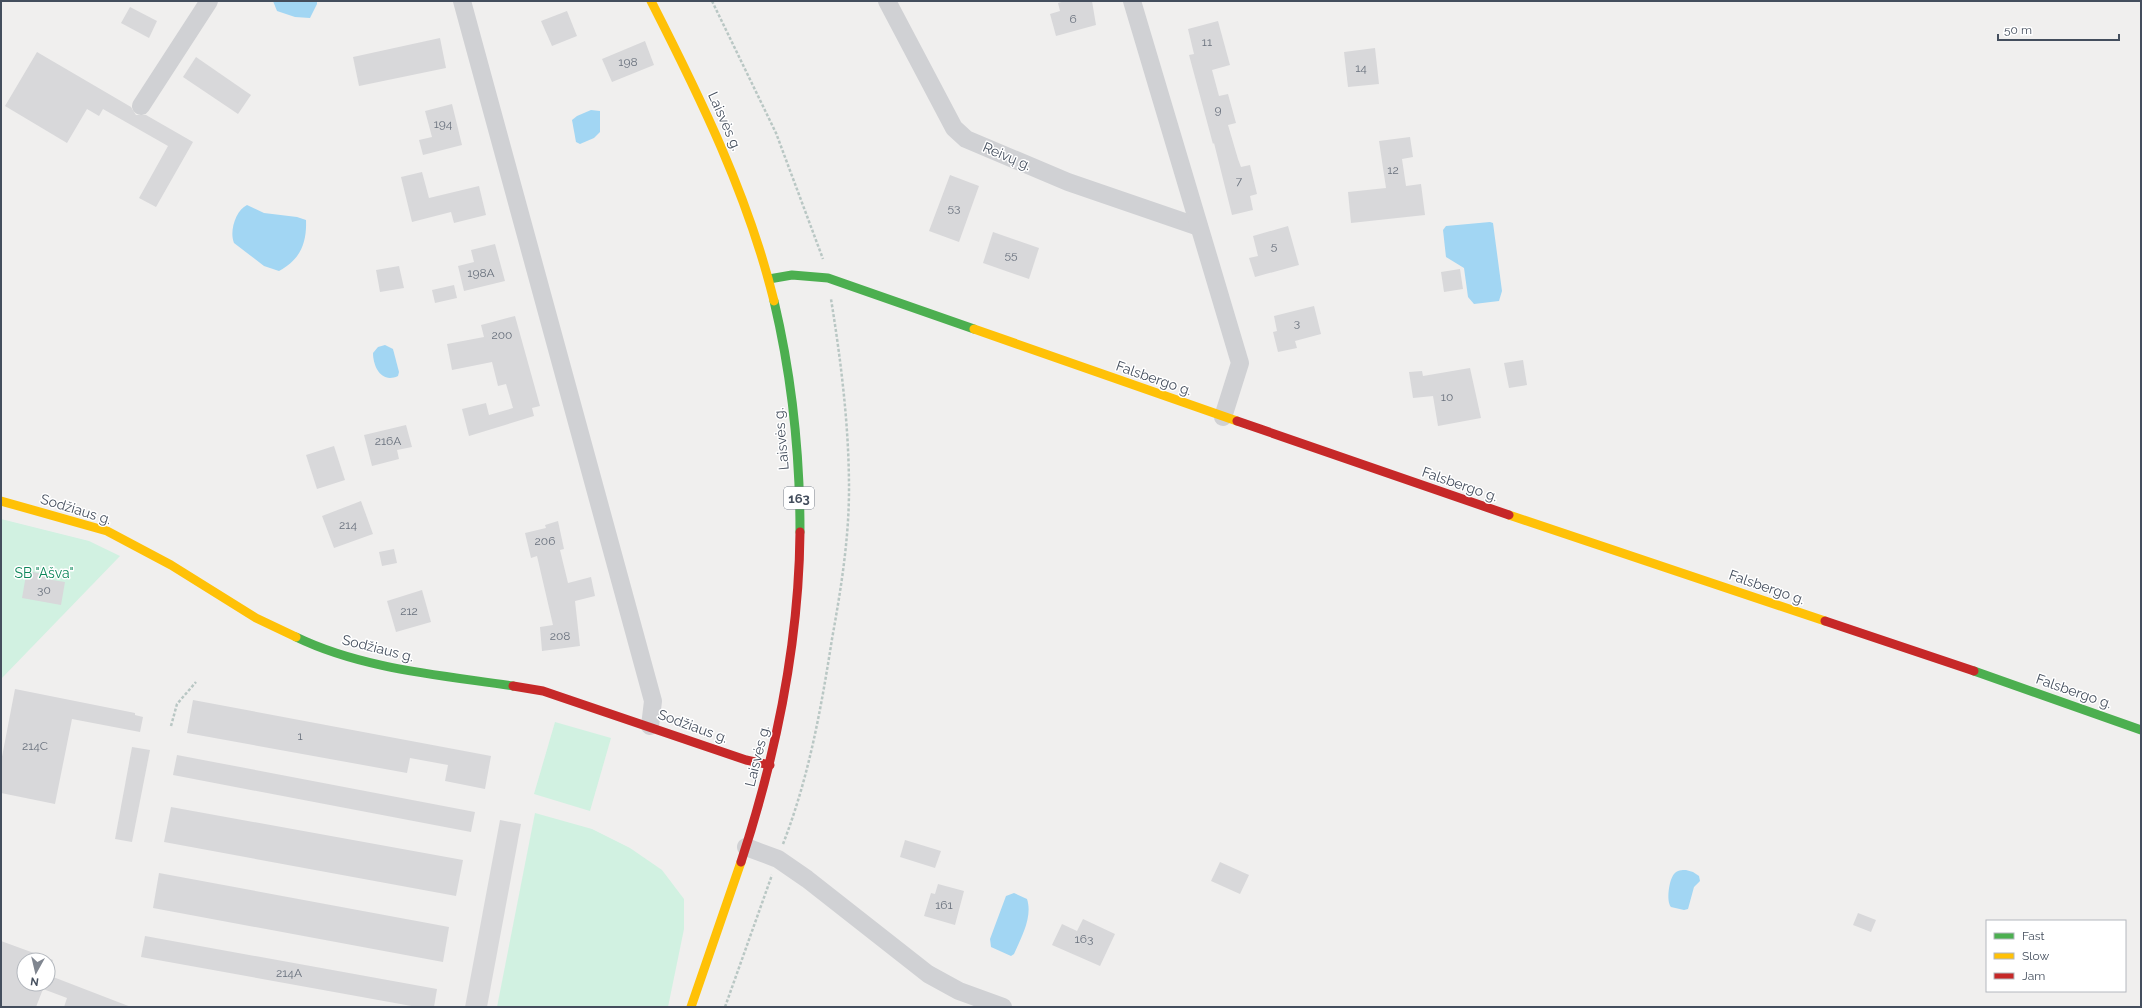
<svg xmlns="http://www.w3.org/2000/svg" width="2142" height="1008" viewBox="0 0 2142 1008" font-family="Raleway,sans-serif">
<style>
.green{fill:#d1f1e1}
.water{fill:#a2d6f3}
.building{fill:#d8d8da}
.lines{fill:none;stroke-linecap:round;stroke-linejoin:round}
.path{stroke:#b9c7c4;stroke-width:2.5;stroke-dasharray:3 2;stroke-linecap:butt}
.street{stroke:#d0d1d4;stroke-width:18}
.fast{stroke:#4caf50;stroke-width:9}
.slow{stroke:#ffc107;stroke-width:9}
.jam{stroke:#c62828;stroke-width:9}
.labels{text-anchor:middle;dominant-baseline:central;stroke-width:3;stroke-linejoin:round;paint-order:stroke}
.number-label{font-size:12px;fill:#6a727e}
.shield{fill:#fff;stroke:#7c838e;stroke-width:1}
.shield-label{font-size:13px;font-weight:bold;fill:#444e5d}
.street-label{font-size:14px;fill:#444e5d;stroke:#fff}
.park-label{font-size:14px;fill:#0d865a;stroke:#fff}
</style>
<rect width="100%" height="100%" fill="#f0efee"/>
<g class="green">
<path d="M1,519L89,541L120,556L1,679Z"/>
<path d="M555,722L611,738L590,811L534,794Z"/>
<path d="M535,813L592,829L630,848L662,870L684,899V929L668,1007H497Z"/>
</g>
<g class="water">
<path d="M273,1H317V4L310,18L295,17L277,11Z"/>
<path d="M591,110L600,111V132L594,138L580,144L576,142L572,120L577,116Z"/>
<path d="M247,205L264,213L297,217L306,220C307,243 300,260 279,271L264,266L234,243C229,231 236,210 247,205Z"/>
<path d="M1490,222L1493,223L1502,291L1499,301L1474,304L1468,297L1464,268L1446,257L1443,230L1446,226Z"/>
<path d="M385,345L393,349L399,372L398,376C381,384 373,366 373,353L378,347Z"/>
<path d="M1686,870L1693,872L1699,876L1700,881L1694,887L1688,909L1684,910L1671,907C1666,901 1669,880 1674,874C1677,870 1682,870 1686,870Z"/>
<path d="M1014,893L1027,899C1033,917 1021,938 1014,954L1011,956L991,947L990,939L1006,896Z"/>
</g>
<g class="building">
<path d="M1065,1H1092L1096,25L1056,36L1050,14L1060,11L1058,3Z"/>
<path d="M130,7L157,21L149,38L121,23Z"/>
<path d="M567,11L577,36L552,46L541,21Z"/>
<path d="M1218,21L1230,65L1212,70L1219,96L1228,94L1236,123L1228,125L1238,159L1241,167L1250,165L1257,194L1250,196L1253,210L1232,215L1214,143L1213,144L1189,55L1194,54L1188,29Z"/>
<path d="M440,38L446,68L359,86L353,57Z"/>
<path d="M645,41L654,65L612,82L602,59Z"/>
<path d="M1375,48L1379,84L1348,87L1344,52Z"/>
<path d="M37,52L131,107L136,115H146L193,142L156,207L139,198L168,146L103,109L99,116L87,109L67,143L5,106Z"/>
<path d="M196,57L251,95L238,114L183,77Z"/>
<path d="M452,104L462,145L423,155L419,140L432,137L425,111Z"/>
<path d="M1410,137L1413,157L1402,159L1406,186L1421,184L1425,215L1351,223L1348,192L1386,188L1379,141Z"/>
<path d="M422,172L429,198L479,186L486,215L454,223L451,212L412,222L401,177Z"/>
<path d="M950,175L979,186L959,242L929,231Z"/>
<path d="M1288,226L1299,265L1255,277L1249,258L1258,256L1253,236Z"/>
<path d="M993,232L1039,248L1029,279L983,263Z"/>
<path d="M495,244L505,281L464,291L458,266L474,262L471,250Z"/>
<path d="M399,266L404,288L380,292L376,270Z"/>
<path d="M1460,269L1463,289L1444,292L1441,272Z"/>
<path d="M454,285L457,298L435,303L432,290Z"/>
<path d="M1314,306L1321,334L1295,341L1297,348L1278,352L1273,332L1277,331L1274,316Z"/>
<path d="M515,316L540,406L532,408L534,416L469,436L462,409L486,403L489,415L513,408L506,384L498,386L492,362L452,370L447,344L484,337L481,325Z"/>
<path d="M1523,360L1527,385L1509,388L1504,363Z"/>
<path d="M1470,368L1481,418L1438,426L1433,396L1413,398L1409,372L1422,371L1423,376Z"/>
<path d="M406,425L412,447L397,450L399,459L372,466L364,435Z"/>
<path d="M334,446L345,480L317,489L306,455Z"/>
<path d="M361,501L373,534L334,548L322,516Z"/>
<path d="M558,521L564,549L560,550L568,583L591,577L595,596L575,601L580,646L542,651L540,627L553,625L537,556L531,558L525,533L546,528L545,525Z"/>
<path d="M394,549L397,563L382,566L379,552Z"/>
<path d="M33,572L47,575L46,579L65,582L61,605L22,598L26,575L32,576Z"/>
<path d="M422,590L431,622L396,632L387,601Z"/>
<path d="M15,689L135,713V715L143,717L140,732L72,719L55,804L1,793V762Z"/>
<path d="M193,700L491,756L485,789L445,781L448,765L410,758L407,773L187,733Z"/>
<path d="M132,747L150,750L132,842L115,839Z"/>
<path d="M177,755L475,812L471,832L173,775Z"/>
<path d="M171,807L463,860L456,896L164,842Z"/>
<path d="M500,820L521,824L487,1007H465Z"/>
<path d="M905,840L941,851L935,868L900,857Z"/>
<path d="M1220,862L1249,875L1240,894L1211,881Z"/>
<path d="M159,873L449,927L443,962L153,908Z"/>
<path d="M938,884L964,891L955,925L924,916L931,893L935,894Z"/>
<path d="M1858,913L1876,920L1871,932L1853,925Z"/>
<path d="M1083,919L1115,934L1100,966L1052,945L1062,924L1077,931Z"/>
<path d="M145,936L437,989L434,1007H417L141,957Z"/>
<path d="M1,941L53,960L48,975V960H24V984H48V975L131,1007H64L67,998L43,989L36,1007H1Z"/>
</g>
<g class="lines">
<g class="path">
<path d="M712,1L776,133L823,259"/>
<path d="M171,726L177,704L196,682"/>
<path d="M783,844C809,777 821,709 832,639C841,589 849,539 849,489C849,426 841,361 831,299"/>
<path d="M725,1007L772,875"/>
</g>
<g class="street">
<path d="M462,1L653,701L650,726"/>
<path d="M887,1L954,128L966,139L1068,182L1199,227"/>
<path d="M1132,1L1240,363L1223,417"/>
<path d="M141,106L209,1"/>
<path d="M746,847L778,859L807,879L928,974L959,991L1003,1007"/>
</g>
<g class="fast">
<path d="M769,279L792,275L828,278L974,329"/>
<path d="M774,301C792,377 800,454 800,532"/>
<path d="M296,637C362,669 440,675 513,686"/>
<path d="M1974,671L2141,730"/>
</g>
<g class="slow">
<path d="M651,1C700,97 748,195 774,301"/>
<path d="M974,329L1237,421"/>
<path d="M1,501L107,531L171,565L256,618L296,637"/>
<path d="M1509,515L1825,621"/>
<path d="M691,1007L741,862"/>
</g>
<g class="jam">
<path d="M1237,421L1509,515"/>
<path d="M1825,621L1974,671"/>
<path d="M513,686L543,691L746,760L770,765"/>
<path d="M741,862C776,755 799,645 800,532"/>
</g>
</g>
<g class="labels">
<g class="number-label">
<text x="1073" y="19">6</text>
<text x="1207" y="42">11</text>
<text x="628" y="62">198</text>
<text x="1361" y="68">14</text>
<text x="1218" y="110">9</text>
<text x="443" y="124">194</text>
<text x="1393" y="170">12</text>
<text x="1239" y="181">7</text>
<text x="954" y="208">53</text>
<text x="1274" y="246">5</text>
<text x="1011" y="255">55</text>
<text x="481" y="273">198A</text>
<text x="1297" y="323">3</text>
<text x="502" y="335">200</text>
<text x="1447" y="397">10</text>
<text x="388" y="441">216A</text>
<text x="348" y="525">214</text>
<text x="545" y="541">206</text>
<text x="44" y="590">30</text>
<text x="409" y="611">212</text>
<text x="560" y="636">208</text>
<text x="300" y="736">1</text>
<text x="35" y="746">214C</text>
<text x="944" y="905">161</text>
<text x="1084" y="939">163</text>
<text x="289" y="973">214A</text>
</g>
<rect class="shield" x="784" y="487" width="30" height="22" rx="3"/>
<g class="shield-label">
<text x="799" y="498">163</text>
</g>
<g class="street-label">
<text transform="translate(725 121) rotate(66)">Laisvės g.</text>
<text transform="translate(1007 156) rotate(23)">Reivų g.</text>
<text transform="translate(1154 378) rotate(19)">Falsbergo g.</text>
<text transform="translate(781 439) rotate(-95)">Laisvės g.</text>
<text transform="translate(1460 484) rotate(19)">Falsbergo g.</text>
<text transform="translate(76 509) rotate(17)">Sodžiaus g.</text>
<text transform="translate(1767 587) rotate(19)">Falsbergo g.</text>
<text transform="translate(378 648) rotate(14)">Sodžiaus g.</text>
<text transform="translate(2074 691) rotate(19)">Falsbergo g.</text>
<text transform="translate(693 726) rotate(20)">Sodžiaus g.</text>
<text transform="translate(757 756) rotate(-76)">Laisvės g.</text>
</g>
<g class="park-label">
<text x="44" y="573">SB "Ašva"</text>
</g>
</g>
<rect width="2142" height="1008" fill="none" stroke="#444e5d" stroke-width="4"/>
<rect x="1986" y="920" width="140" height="72" fill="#ffffff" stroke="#b4b8be"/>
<rect x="1994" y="933" width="20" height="6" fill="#4caf50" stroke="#b4b8be"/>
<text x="2022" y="940" font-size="12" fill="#444e5d">Fast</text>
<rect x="1994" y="953" width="20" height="6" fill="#ffc107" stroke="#b4b8be"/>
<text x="2022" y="960" font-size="12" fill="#444e5d">Slow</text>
<rect x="1994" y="973" width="20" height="6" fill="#c62828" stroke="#b4b8be"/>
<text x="2022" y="980" font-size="12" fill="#444e5d">Jam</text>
<g transform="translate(36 972) rotate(188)"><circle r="19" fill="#ffffff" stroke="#b4b8be"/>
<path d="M0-3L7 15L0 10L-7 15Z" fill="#808690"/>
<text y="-6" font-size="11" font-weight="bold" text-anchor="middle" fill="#444e5d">N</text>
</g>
<path d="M1998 34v6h121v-6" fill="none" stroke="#444e5d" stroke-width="2"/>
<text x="2004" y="34" font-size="12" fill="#444e5d" stroke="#ffffff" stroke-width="3" paint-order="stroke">50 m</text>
</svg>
